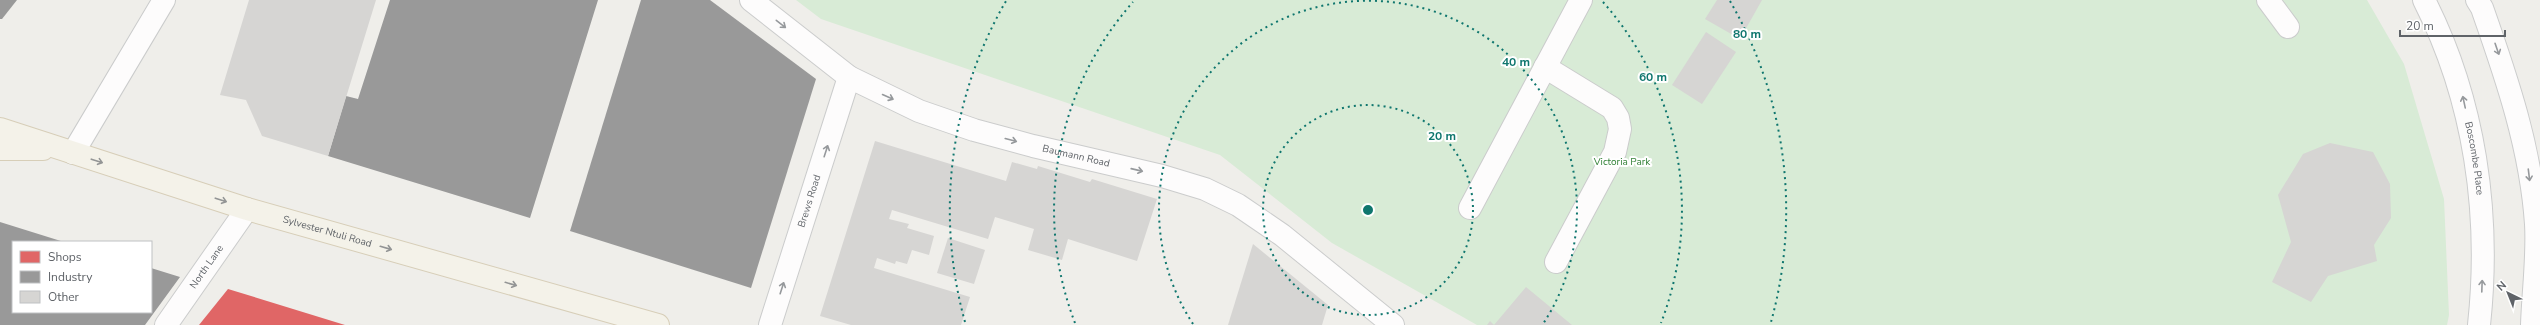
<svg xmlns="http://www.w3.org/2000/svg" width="2540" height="325" viewBox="0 0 2540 325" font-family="'Nunito Sans',sans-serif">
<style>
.green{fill:#d8ebd6}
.shops{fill:#e06666}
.industry{fill:#999}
.building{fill:#d6d5d3}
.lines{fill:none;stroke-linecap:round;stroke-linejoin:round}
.minor-casing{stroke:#cbcccc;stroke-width:24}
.major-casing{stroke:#d7ceb8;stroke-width:24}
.minor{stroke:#fdfcfc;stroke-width:22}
.major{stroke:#f4f2e9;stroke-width:22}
.oneway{stroke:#96999c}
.oneway2{stroke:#939595}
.ring{fill:none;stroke:#0f766e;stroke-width:2;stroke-dasharray:2 4}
.labels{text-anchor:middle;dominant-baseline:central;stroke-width:4;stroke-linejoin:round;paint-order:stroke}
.street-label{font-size:10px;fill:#5f6368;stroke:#fff}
.park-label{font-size:10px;fill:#348238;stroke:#fff}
.centre{fill:#0f766e;stroke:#fff;stroke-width:2}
.ring-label{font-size:12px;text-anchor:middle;font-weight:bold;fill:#0f766e;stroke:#fff;stroke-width:4;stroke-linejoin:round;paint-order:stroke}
</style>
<rect width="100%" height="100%" fill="#efeeea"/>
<path class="green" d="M796,0H2367L2404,64L2444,199L2449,315L2447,325H1477L1332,243L1220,155L821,19Z"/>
<path class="shops" d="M228,289L345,325H199Z"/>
<g class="industry">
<path d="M0,0H17L2,19H0Z"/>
<path d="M390,0H598L530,218L328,156L346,96L358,99Z"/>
<path d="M641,0H710L816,79L751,288L570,231Z"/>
<path d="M0,222L64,242H13V312H151V268L180,277L145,325H0Z"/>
</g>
<g class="building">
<path d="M249,0H376L328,156L262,136L246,100L220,95Z"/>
<path d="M1717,0H1762L1740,39L1705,19Z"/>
<path d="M1706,32L1736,52L1702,104L1672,85Z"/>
<path d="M875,141L1006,181L1012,162L1037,169L1038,166L1090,182L1092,179L1157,199L1137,261L1068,239L1062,260L1028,250L1034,229L995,217L988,239L892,210L889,219L909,224L907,228L934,236L929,255L912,250L907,264L896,261L895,264L877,258L874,268L970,297L961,325H851L820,316Z"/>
<path d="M2330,143L2373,152L2390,184L2391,218L2374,245L2377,261L2328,276L2311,302L2272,282L2291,242L2278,195L2303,154Z"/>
<path d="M948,238L985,250L974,284L937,273Z"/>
<path d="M1253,244L1328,305L1322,325H1228Z"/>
<path d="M1526,287L1572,325H1487L1490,321L1494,325Z"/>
</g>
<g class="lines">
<defs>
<g id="minor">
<path id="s1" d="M751,0L849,77L919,111L974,130L1033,146L1162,176L1205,189L1238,205L1282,235L1393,325"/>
<path d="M2268,0L2288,27"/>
<path id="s2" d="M2424,0C2475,100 2491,214 2479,325"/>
<path d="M2477,0L2482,8C2507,79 2531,149 2536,224C2538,257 2533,292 2532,325"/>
<path d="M1545,67L1612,108L1618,118L1620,129L1615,152L1556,262"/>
<path d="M73,153L164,0"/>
<path d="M1470,208L1581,0"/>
<path id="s3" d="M166,325L247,209"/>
<path id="s4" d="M770,325L849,77"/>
</g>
<g id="major">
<path id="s5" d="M0,129L247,209L658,325"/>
<path d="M0,149H43"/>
</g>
</defs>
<use href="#minor" class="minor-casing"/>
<use href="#major" class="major-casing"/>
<use href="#minor" class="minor"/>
<use href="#major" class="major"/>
</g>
<defs><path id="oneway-shaft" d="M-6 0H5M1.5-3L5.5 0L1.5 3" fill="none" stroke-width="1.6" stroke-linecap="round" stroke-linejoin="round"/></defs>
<g class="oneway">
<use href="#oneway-shaft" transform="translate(781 24) rotate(38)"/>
<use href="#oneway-shaft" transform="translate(2497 49) rotate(71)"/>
<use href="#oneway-shaft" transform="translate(888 97) rotate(24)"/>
<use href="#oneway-shaft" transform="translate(2464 102) rotate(-102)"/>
<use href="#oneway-shaft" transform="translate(1011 140) rotate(15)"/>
<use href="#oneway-shaft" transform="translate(826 151) rotate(-72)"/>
<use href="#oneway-shaft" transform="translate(1137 170) rotate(13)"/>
<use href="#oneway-shaft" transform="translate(2529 175) rotate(83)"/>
<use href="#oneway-shaft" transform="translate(2482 286) rotate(-88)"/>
<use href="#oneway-shaft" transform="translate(782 288) rotate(-72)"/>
</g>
<g class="oneway2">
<use href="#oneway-shaft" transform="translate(97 161) rotate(18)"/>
<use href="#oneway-shaft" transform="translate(221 200) rotate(18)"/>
<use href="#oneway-shaft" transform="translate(386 248) rotate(16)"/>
<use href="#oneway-shaft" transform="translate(511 284) rotate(16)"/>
</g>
<g class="ring">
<circle cx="1368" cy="210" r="105"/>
<path d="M1193 324A209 209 0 1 1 1543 324"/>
<path d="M1075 323A314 314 0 0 1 1133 2M1603 2A314 314 0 0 1 1661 323"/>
<path d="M965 322A418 418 0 0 1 1006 1M1730 1A418 418 0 0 1 1771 322"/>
</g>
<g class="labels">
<g class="street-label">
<text stroke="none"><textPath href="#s1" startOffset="366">Baumann Road</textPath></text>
<text stroke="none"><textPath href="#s2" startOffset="167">Boscombe Place</textPath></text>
<text stroke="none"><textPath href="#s4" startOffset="130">Brews Road</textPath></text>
<text stroke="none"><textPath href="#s5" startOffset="343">Sylvester Ntuli Road</textPath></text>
<text stroke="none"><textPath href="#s3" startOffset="71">North Lane</textPath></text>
</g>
<g class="park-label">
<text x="1622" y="162">Victoria Park</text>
</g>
</g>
<circle cx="1368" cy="210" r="6" class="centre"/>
<g class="ring-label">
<text x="1747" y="38">80 m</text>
<text x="1516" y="66">40 m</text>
<text x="1653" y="81">60 m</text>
<text x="1442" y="140">20 m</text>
</g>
<rect x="12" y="241" width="140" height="72" fill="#ffffff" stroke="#bfc1c3"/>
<rect x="20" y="251" width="20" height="12" fill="#e06666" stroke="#bfc1c3"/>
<text x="48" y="261" font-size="12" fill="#5f6368">Shops</text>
<rect x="20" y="271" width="20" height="12" fill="#999999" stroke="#bfc1c3"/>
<text x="48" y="281" font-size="12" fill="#5f6368">Industry</text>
<rect x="20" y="291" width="20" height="12" fill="#d6d5d3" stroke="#bfc1c3"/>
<text x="48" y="301" font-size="12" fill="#5f6368">Other</text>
<g transform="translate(2508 293) rotate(317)" stroke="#ffffff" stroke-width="3" paint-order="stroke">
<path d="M0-3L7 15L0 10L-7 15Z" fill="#5f6368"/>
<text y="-6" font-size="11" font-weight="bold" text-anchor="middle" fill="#5f6368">N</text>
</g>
<path d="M2400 30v6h105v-6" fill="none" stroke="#5f6368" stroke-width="2"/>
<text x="2406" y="30" font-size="12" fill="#5f6368" stroke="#ffffff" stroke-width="3" paint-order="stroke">20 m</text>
</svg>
